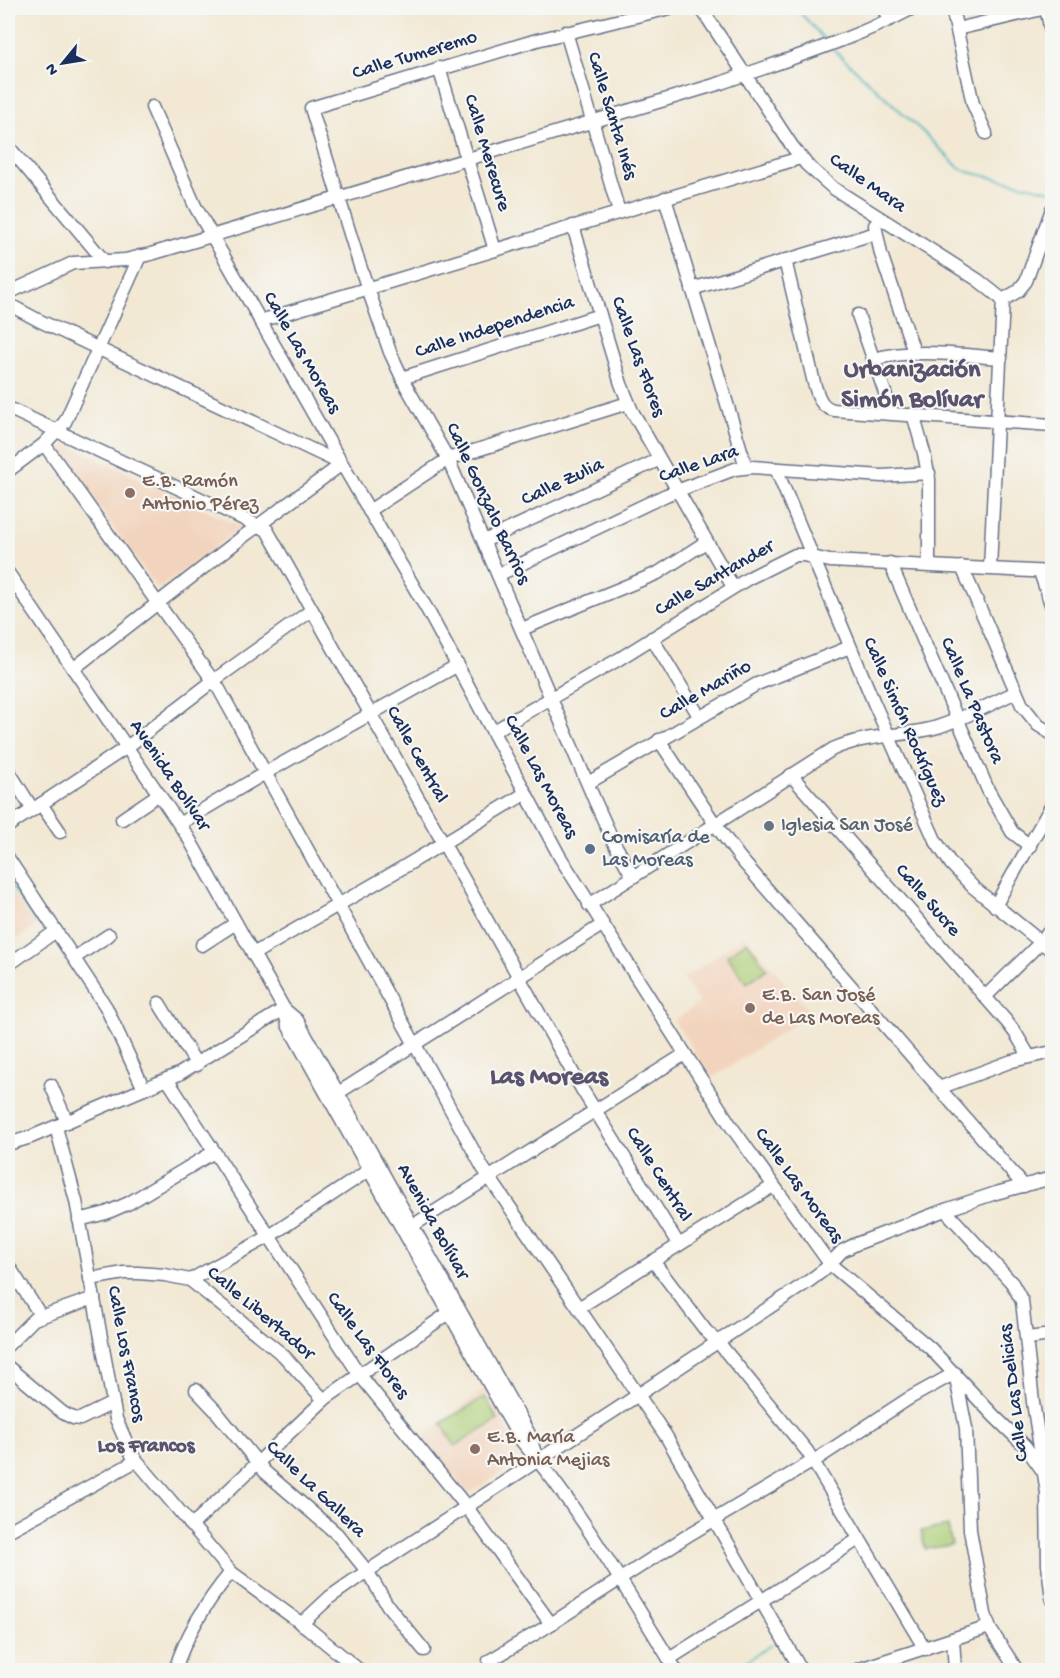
<svg xmlns="http://www.w3.org/2000/svg" width="1060" height="1678" viewBox="0 0 1060 1678" font-family="'Gochi Hand',sans-serif">
<style>
.built{fill:#f2d4be}
.green{fill:#acce77;stroke:#647e6a;stroke-width:1.5}
.lines{fill:none;stroke-linecap:round;stroke-linejoin:round}
.stream{stroke:#40b1b9;stroke-width:2}
.minor-casing{stroke:#667087;stroke-width:15}
.minor{stroke:#fff;stroke-width:12}
.education-dot{fill:#8d6e63;stroke:#f6f6f2;stroke-width:2}
.worship-dot{fill:#6b7280;stroke:#f6f6f2;stroke-width:2}
.service-dot{fill:#5c6f8a;stroke:#f6f6f2;stroke-width:2}
.labels{text-anchor:middle;dominant-baseline:central;stroke-width:4.5;stroke-linejoin:round;paint-order:stroke}
.street-label{font-size:20px;fill:#1b2f5e;stroke:#f6f6f2}
.education-label{font-size:20px;fill:#785e54;stroke:#f6f6f2;text-anchor:start}
.worship-label{font-size:20px;fill:#5b616d;stroke:#f6f6f2;text-anchor:start}
.service-label{font-size:20px;fill:#4e5e75;stroke:#f6f6f2;text-anchor:start}
.neighbourhood-label{font-size:21px;font-weight:bold;fill:#5b526e;stroke:#f6f6f2}
.district-label{font-size:26px;font-weight:bold;fill:#5b526e;stroke:#f6f6f2}
</style>
<rect width="100%" height="100%" fill="#f6f6f2"/>
<filter id="ink" filterUnits="userSpaceOnUse"><feTurbulence type="fractalNoise" baseFrequency=".0167" numOctaves="2"/><feDisplacementMap in="SourceGraphic" scale="12" xChannelSelector="R" yChannelSelector="G"/><feConvolveMatrix kernelMatrix="1 2 1 2 8 2 1 2 1" color-interpolation-filters="sRGB"/></filter>
<filter id="wash" filterUnits="userSpaceOnUse"><feTurbulence type="fractalNoise" baseFrequency=".008" numOctaves="4" result="noise"/><feDisplacementMap in="SourceGraphic" scale="24" xChannelSelector="R" yChannelSelector="G"/><feGaussianBlur stdDeviation="1.35" result="paint"/><feColorMatrix in="noise" values="0 0 0 0 0 0 0 0 0 0 0 0 0 0 0 0 0 1.4 0 .05"/><feComposite in="paint" operator="in"/></filter>
<g filter="url(#wash)">
<rect width="100%" height="100%" fill="#f2e8d3"/>
<g class="built">
<path d="M68,445L240,526L241,527L163,586L157,588L65,460L61,451L63,447Z"/>
<path d="M8,886L35,927L8,945Z"/>
<path d="M745,936L811,1013L712,1078L674,1021L699,1003L683,979Z"/>
<path d="M484,1388L524,1460L468,1494L423,1438Z"/>
</g>
<g class="green">
<path d="M747,941L767,969L747,983L727,956Z"/>
<path d="M485,1397L498,1420L455,1446L441,1423Z"/>
<path d="M948,1526L952,1545L925,1549L921,1531Z"/>
</g>
<g class="lines">
<g class="stream">
<path d="M796,8L824,39"/>
<path d="M833,49L923,132L959,168L968,172L1052,191"/>
<path d="M8,881L37,924"/>
<path d="M250,1670C273,1658 301,1657 323,1670"/>
<path d="M733,1670L771,1645"/>
</g>
</g>
</g>
<g filter="url(#ink)">
<g class="lines">
<defs>
<g id="minor">
<path d="M701,8L792,146L807,165L833,188L978,280L1003,300"/>
<path d="M882,8L891,19"/>
<path d="M952,8L973,104L986,133"/>
<path d="M1046,8L1052,36"/>
<path d="M957,29L1046,8"/>
<path d="M566,32L619,212"/>
<path d="M439,68L495,250"/>
<path d="M152,107L195,206L335,452L428,611L560,857L731,1126L830,1264L930,1348L994,1416L1025,1446L1052,1484"/>
<path d="M8,146L105,262"/>
<path d="M665,198L746,467"/>
<path d="M875,225L881,254L914,352"/>
<path d="M573,226L621,384L632,411L733,587"/>
<path d="M785,260L814,383C818,395 820,407 834,410L1052,425"/>
<path d="M692,289L876,233"/>
<path d="M8,293L73,263L125,260L151,254L721,83C785,60 853,40 913,8"/>
<path d="M1003,300L1018,291L1026,281L1052,209"/>
<path d="M8,304L38,320L342,464L244,536L73,669"/>
<path d="M858,315L892,413"/>
<path d="M260,321L800,158"/>
<path d="M873,359C916,348 958,355 1001,358"/>
<path d="M402,378L600,315"/>
<path d="M8,408L267,530L583,1091L679,1245"/>
<path d="M913,414L924,453L929,479V564"/>
<path d="M44,444L219,689L483,1168L666,1436L801,1670"/>
<path d="M776,469L874,703L935,840L951,864L973,887L1052,951"/>
<path d="M8,471L44,444L65,422L140,256"/>
<path d="M369,511L448,459L628,403"/>
<path d="M484,541L658,460"/>
<path d="M890,563L988,790L1012,832L1030,846"/>
<path d="M962,567L1022,705L1038,725L1052,734"/>
<path d="M990,568L1003,300"/>
<path d="M1040,572L1052,607"/>
<path d="M8,573L188,837L284,1009L288,1025L520,1439C581,1509 627,1592 676,1670"/>
<path d="M498,575L666,495L735,469L752,467L882,476L929,473"/>
<path d="M522,629L658,573L706,542"/>
<path d="M652,638L699,716"/>
<path d="M494,731L619,659L749,578L795,555H803L830,561L1052,572"/>
<path d="M659,740L715,824L740,858L1024,1186"/>
<path d="M8,770L33,810"/>
<path d="M791,775L1007,1022L1016,1034L1029,1056"/>
<path d="M588,783L757,684L850,647"/>
<path d="M41,804L60,832"/>
<path d="M122,819L159,794"/>
<path d="M179,824L265,773L458,665"/>
<path d="M8,826L127,747L213,681L312,610"/>
<path d="M8,858L106,1007L144,1089"/>
<path d="M633,877L613,841L595,801L448,459L405,384L390,352L360,266L311,108L537,40L670,8"/>
<path d="M589,905L833,749C866,734 900,737 934,728C962,720 990,704 1016,692"/>
<path d="M995,906L1052,805"/>
<path d="M202,945L236,923"/>
<path d="M253,954L402,868L526,793"/>
<path d="M74,958L109,935"/>
<path d="M8,965L56,931"/>
<path d="M985,997L1041,942L1052,928"/>
<path d="M159,1003L197,1065"/>
<path d="M284,1009L297,1020L529,1434L535,1453"/>
<path d="M167,1079L359,1374L466,1506L551,1624"/>
<path d="M51,1085L67,1122"/>
<path d="M939,1088L1012,1061L1052,1052"/>
<path d="M338,1093L602,925"/>
<path d="M56,1127L76,1201L116,1419L132,1455L231,1572L309,1629L359,1670"/>
<path d="M8,1144L31,1137L179,1074L284,1009"/>
<path d="M945,1210L1012,1283L1022,1301L1033,1402L1047,1493L1048,1565L1052,1600"/>
<path d="M79,1220L106,1213L129,1203L214,1152"/>
<path d="M412,1226L685,1054"/>
<path d="M653,1261L706,1331L718,1342L807,1451L925,1649"/>
<path d="M8,1265L41,1316"/>
<path d="M90,1279L124,1273H138L165,1275L190,1280L283,1355L324,1400"/>
<path d="M190,1280L268,1237L369,1170"/>
<path d="M580,1307L773,1186"/>
<path d="M1027,1338L1052,1335"/>
<path d="M8,1345L34,1319L94,1298"/>
<path d="M8,1367L63,1413L73,1418L80,1419L113,1403"/>
<path d="M196,1390L215,1410L265,1472L337,1534L367,1571L388,1606L424,1650"/>
<path d="M191,1526L326,1398L449,1313"/>
<path d="M8,1531L136,1461"/>
<path d="M301,1624L330,1597L357,1578L617,1409L809,1281L825,1269L842,1251L856,1244L945,1210L996,1193L1052,1178"/>
<path d="M953,1639L955,1670"/>
<path d="M669,1659L859,1539"/>
<path d="M489,1661L543,1629L690,1534L820,1457L908,1399L955,1373L966,1428L970,1530L985,1614L990,1629L1017,1670"/>
<path d="M175,1670C186,1635 207,1601 231,1572"/>
<path d="M857,1670L989,1627"/>
</g>
</defs>
<use href="#minor" class="minor-casing"/>
<use href="#minor" class="minor"/>
</g>
</g>
<g class="education-dot">
<circle cx="130" cy="493" r="6"/>
<circle cx="750" cy="1008" r="6"/>
<circle cx="475" cy="1449" r="6"/>
</g>
<circle class="worship-dot" cx="769" cy="826" r="6"/>
<circle class="service-dot" cx="590" cy="849" r="6"/>
<g class="labels">
<g class="street-label">
<text transform="translate(415 56) rotate(-17)">Calle Tumeremo</text>
<text transform="translate(611 116) rotate(73)">Calle Santa Inés</text>
<text transform="translate(486 153) rotate(73)">Calle Merecure</text>
<text transform="translate(867 184) rotate(35)">Calle Mara</text>
<text transform="translate(495 328) rotate(-18)">Calle Independencia</text>
<text transform="translate(301 353) rotate(60)">Calle Las Moreas</text>
<text transform="translate(637 357) rotate(70)">Calle Las Flores</text>
<text transform="translate(699 465) rotate(-19)">Calle Lara</text>
<text transform="translate(563 483) rotate(-25)">Calle Zulia</text>
<text transform="translate(487 504) rotate(65)">Calle Gonzalo Barrios</text>
<text transform="translate(715 579) rotate(-30)">Calle Santander</text>
<text transform="translate(706 691) rotate(-30)">Calle Mariño</text>
<text transform="translate(971 701) rotate(67)">Calle La Pastora</text>
<text transform="translate(904 722) rotate(66)">Calle Simón Rodríguez</text>
<text transform="translate(416 755) rotate(61)">Calle Central</text>
<text transform="translate(169 776) rotate(56)">Avenida Bolívar</text>
<text transform="translate(540 777) rotate(62)">Calle Las Moreas</text>
<text transform="translate(927 901) rotate(49)">Calle Sucre</text>
<text transform="translate(658 1175) rotate(58)">Calle Central</text>
<text transform="translate(798 1186) rotate(54)">Calle Las Moreas</text>
<text transform="translate(432 1222) rotate(61)">Avenida Bolívar</text>
<text transform="translate(260 1314) rotate(40)">Calle Libertador</text>
<text transform="translate(367 1346) rotate(54)">Calle Las Flores</text>
<text transform="translate(125 1354) rotate(79)">Calle Los Francos</text>
<text transform="translate(1015 1393) rotate(-97)">Calle Las Delicias</text>
<text transform="translate(315 1490) rotate(44)">Calle La Gallera</text>
</g>
<g class="education-label">
<text x="142" y="482">E.B. Ramón<tspan x="142" dy="23">Antonio Pérez</tspan></text>
<text x="762" y="996">E.B. San José<tspan x="762" dy="23">de Las Moreas</tspan></text>
<text x="487" y="1438">E.B. María<tspan x="487" dy="23">Antonia Mejias</tspan></text>
</g>
<g class="worship-label">
<text x="781" y="826">Iglesia San José</text>
</g>
<g class="service-label">
<text x="602" y="838">Comisaría de<tspan x="602" dy="23">Las Moreas</tspan></text>
</g>
<g class="neighbourhood-label">
<text x="146" y="1447">Los Francos</text>
</g>
<g class="district-label">
<text x="912" y="371">Urbanización<tspan x="912" dy="30">Simón Bolívar</tspan></text>
<text x="549" y="1078">Las Moreas</text>
</g>
</g>
<rect width="1060" height="1678" fill="none" stroke="#f6f6f2" stroke-width="30"/>
<g transform="translate(63 63) rotate(240)" stroke="#f6f6f2" stroke-width="4.5" paint-order="stroke">
<path d="M0-4.5L10 22L0 15L-10 22Z" fill="#1b2f5e"/>
<text y="-9" font-size="16" font-weight="bold" text-anchor="middle" fill="#1b2f5e">N</text>
</g>
</svg>
